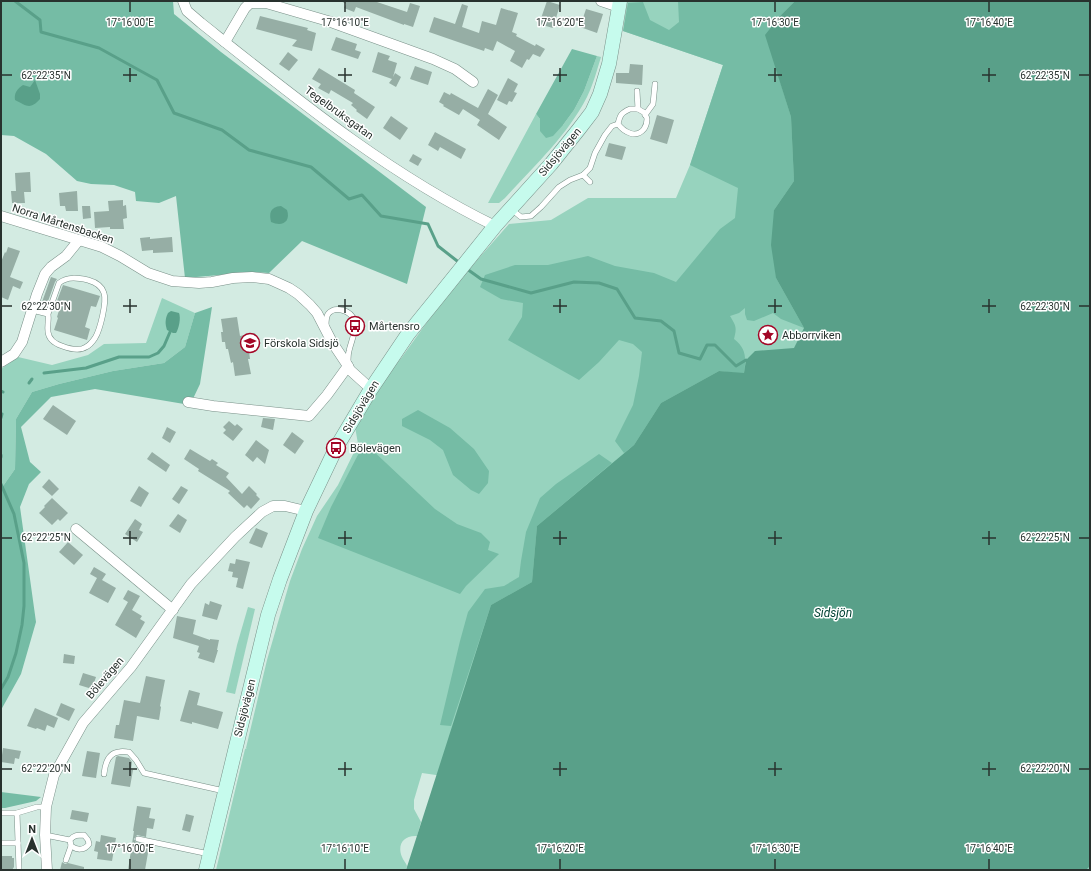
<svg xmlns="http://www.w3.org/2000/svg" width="1091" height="871" viewBox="0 0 1091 871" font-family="Roboto,sans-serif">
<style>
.green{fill:#97d3be}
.forest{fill:#75bca5}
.water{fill:#59a089}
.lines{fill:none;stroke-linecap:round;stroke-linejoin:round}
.stream{stroke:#59a089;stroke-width:3}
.building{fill:#96aea5}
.service-casing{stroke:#799088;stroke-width:6}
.minor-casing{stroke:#799088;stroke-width:11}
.secondary-casing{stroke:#799088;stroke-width:15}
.service{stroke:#fff;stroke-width:5}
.minor{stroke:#fff;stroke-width:10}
.secondary{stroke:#c6fbed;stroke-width:14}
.ticks{fill:none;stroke:#28322e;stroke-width:1.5}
.labels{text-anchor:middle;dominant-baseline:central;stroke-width:3;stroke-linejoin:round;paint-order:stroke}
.street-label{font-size:11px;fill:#28322e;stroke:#fff}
.poi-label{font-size:11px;fill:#28322e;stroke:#fff;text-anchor:start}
.water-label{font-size:12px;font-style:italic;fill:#024334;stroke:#fff}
.ticks-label{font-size:10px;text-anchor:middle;fill:#28322e;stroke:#fff;stroke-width:3;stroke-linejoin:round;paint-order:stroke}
</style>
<rect width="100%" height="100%" fill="#d3ebe2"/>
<g class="green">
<path d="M627,1H1090V870H411L443,776L422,773L414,800V809L421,822L417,836C403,835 397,845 402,857C403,860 406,863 407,866L406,870H216L245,749L247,748H246L267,660L290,581L302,549L317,516L338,485L358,444L353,415L402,357L448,293L509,224L551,220L588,198H676L690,165L723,65L623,31Z"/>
<path d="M597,56L601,57C597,70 593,85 587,97C567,136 534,166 505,198L499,203H488L536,114L540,119L563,125L574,110L584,91Z"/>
<path d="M162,298L195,313L185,347L164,363L113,371L59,384L32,392L16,419L15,469L1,489V369L18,357L52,365L88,355L104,344L146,343Z"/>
<path d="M248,607L255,609L235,694L226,692L237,645Z"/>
</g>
<g class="forest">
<path d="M1,1H173L174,14L221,52L426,207L407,284L302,241L269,273L254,272L185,278L176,196L159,203L136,201L135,192L114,185L91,184L77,181L46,154L14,136L1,135Z"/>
<path d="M678,1H795L780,16L779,78L791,117L794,181L774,210L776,278L804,328L781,319L773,313L754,321L747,320L745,314V308L739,313L730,316C736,326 737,327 734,339C747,349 746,359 744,374L719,371L661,403L634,445L624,453L615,441L633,405L639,376L642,352L633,344L619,340L599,362L579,380L508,340L522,317L523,303L501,299L480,287L485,275L515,265H548L588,256L615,266L654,273L676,282L720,229L735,218L738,188L690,165L723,65L623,31L628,3L643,2L650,20L669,30L679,22Z"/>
<path d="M572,49L597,56L584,91L574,110L563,125L553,136L546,138L540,131V119L536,114Z"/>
<path d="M212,307L200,384L190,405L95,389L51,397L21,427L30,462L41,472L29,484L20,507L36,622L21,674L1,710V489L15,469L16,419L32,392L59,384L113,371L164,363L185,347L195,313Z"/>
<path d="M418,410L450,428L474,449L489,471L488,483L479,494L471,490L453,475L443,450L430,440L402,426V419Z"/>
<path d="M362,447H369L435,509L457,524L481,533L490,542L488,550L499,554L466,586L460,594L318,538L331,507Z"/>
<path d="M599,454L612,463L537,526L532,582L491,605L451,726L440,725L460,641L468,612L485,589L504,586L519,577L521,561L526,532L540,498L556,484Z"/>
<path d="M1,792L41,797L36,801L5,808H1Z"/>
</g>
<g class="water">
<path d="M795,1H1090V866L1086,870H406L491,605L532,582L537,526L634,445L661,403L719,371L744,373L746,360L755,351L794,348L804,328L776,278L771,245L774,210L794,181L791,117L765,35L780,16Z"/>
<path d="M35,80L40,94V99C30,110 27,106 15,100C14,93 17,89 23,85L30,87Z"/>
<path d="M281,206L287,210C291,222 282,227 271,222C269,213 270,207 281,206Z"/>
<path d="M171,311L179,313C181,318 179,328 176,333H173L167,330C165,324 165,319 168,313Z"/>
</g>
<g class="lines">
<g class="stream">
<path d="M15,1L40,20L41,32L99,48L157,80L174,113L222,130L249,150L311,167L349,199L362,195L381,216L428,224L438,246L461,264"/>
<path d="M467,269L481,279L531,293L574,282L599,283L617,289L635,318L661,321L674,331L679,353L700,359L707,345H715L736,366L746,360"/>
<path d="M44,373L86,368L119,357H149L158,353L164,346L170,332"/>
<path d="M29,383L32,379"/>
<path d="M1,391L3,392"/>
<path d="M1,418L2,414"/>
<path d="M1,455V457"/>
<path d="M1,484L14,514L24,563V606L22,625L16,653L8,677L1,689"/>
</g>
</g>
<g class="building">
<path d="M341,1H374L407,12L410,3L420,6L413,27L404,24V25L356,7L354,12L344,8L346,4Z"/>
<path d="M547,1L560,5L553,28L539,24Z"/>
<path d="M462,4L468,6L462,27L479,33L482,21L496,25L501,8L518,13L512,32L517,34L516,36L535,46L536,44L545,49L540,57L533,54L529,60L527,59L522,68L510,61L515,51L497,41L493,51L485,48L484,51L429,32L434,17L455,24Z"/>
<path d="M586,9L603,14L597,33L580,27Z"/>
<path d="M260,16L308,28L307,30L316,33L312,51L292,46L297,40L256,29Z"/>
<path d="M336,37L357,44L355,50L361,52L358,59L331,50Z"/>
<path d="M288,52L298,60L289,71L279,64Z"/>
<path d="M378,52L390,56L388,60L397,63L393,77L395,73L401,77L396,87L389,83L392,79L372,72Z"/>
<path d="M630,64L643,65L642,85L616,83V73H629Z"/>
<path d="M415,66L432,72L428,85L410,79Z"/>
<path d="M319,68L355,90L354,93L375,107L367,119L356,111L357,110L351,105L353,103L331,90L329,94L318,88L321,84L312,79Z"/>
<path d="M508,78L518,84L514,92L517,93L512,102L509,101L507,105L497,100Z"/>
<path d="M488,89L498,95L488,114L507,127L499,140L477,125L480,120L463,109L459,115L443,106L444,105L439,102L444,92L450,95L451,93L478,108Z"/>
<path d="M657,115L674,120L667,144L650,139Z"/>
<path d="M391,116L408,128L400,140L383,128Z"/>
<path d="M435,132L466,149L461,159L440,147L438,151L428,145Z"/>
<path d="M609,143L626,147L622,160L605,156Z"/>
<path d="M413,154L422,159L418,166L409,161Z"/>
<path d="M30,172L31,192H24L25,203H12L11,191H16L15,173Z"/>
<path d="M77,191L78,211H66L65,206H60L59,193Z"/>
<path d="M123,200V206L126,205L127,218L123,219L124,229H110V227L95,228L94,212L109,211L108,201Z"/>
<path d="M82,206H90L91,218L83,219Z"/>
<path d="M150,237V239L172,237L173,252L153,253V250L142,251L140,238Z"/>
<path d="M8,247L20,251L10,277L23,282L20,289L13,286L8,300L1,297V262L5,252L6,253Z"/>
<path d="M51,277L57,279L55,282L47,304L42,302Z"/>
<path d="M63,285L100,296L96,307L91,306L85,327L90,329L87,340L54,330L58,318L57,317L60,307L55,306Z"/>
<path d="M237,317L240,336L255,333L257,342L248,344L250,359H248L251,374L235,376L233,362L231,363L228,349H226L225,342H222L221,332H223L221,319Z"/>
<path d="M53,405L76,421L67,435L43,419Z"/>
<path d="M263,418L275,419L273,430L261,427Z"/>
<path d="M229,421L235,426L237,424L243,429L233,441L223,433L226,430L223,427Z"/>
<path d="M167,427L176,432L170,443L162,438Z"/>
<path d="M292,432L304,441L295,454L283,445Z"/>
<path d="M256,440L269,450L265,464L257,457L253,462L245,455Z"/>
<path d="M190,449L210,461L212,459L218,463L216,465L229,473L226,477L242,494L249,486L257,494L256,495L260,499L251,509L247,505L244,508L228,493L230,491L198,471L199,469L184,459Z"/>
<path d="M152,452L170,465L166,472L147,459Z"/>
<path d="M49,479L59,489L52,496L42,487Z"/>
<path d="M139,486L149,493L141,507L130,501Z"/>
<path d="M181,486L188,490L179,504L172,499Z"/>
<path d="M52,498L68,513L60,521L58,519L52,525L39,513L45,507L44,506Z"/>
<path d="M178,514L187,520L180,533L169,526Z"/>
<path d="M135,519L142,524L139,530L143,532L137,542L125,534Z"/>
<path d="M256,528L268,533L262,548L249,543Z"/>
<path d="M68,542L83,555L74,565L59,552Z"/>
<path d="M236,559L250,562L243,589L236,587L238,578L232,577L233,572L228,571L230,563L235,564Z"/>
<path d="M94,567L106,574L102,580L116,588L108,603L89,593L97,578L90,574Z"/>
<path d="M128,590L140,596L132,610L142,616L140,619L145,622L136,638L115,625L128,602L123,599Z"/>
<path d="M210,601L222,605L217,620L202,616L205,603L209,605Z"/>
<path d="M177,616L196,620L193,634L210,640V639L219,640L217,650H218L214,663L198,658L200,653L197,652L199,646L173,638Z"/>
<path d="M64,654L75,656L74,664L63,663Z"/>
<path d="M83,673L96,677L92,689L79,685Z"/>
<path d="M146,676L165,680L160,706L161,707L159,720L137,716L133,741L114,738L116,725H119L124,700L140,703Z"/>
<path d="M189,690L200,693L197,705L223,712L218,729L192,722V724L180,721Z"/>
<path d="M61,703L75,709L69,721L56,715Z"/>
<path d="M35,708L58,718L54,728L47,725L45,731L37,728L36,729L27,726Z"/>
<path d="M3,748L21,751L19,759L15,758L14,764L1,762Z"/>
<path d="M87,751L100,753L96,778L82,776Z"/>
<path d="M118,756L129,758L132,762L131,770H133L130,787L111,784L116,757Z"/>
<path d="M137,806L151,808L149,818L155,819L153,829L147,828L146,837L137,835L134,839L136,842L144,844V846L149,847L145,870H128L134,831H133Z"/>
<path d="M72,810L89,813L87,822L70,819Z"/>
<path d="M186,814L194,816L190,832L182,830Z"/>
<path d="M101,835L116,838L112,861L97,859L98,852L94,851L96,841L100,842Z"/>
<path d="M1,856H12V858H14V867L12,870H1Z"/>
<path d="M62,862L65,864L68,863L84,867V870H60Z"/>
</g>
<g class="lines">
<defs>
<g id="service">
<path d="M637,91L638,109"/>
<path d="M630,109H638L645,113C645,115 647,117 647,119C647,122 646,126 644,129C636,139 624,132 618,124C620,115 621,113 630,109Z"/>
<path d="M645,115L653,104L655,84"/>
<path d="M583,175L590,182"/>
<path d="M511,209L521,217L531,216L541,207L559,187L570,180L583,175L590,168L595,153L605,135L612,126L618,124"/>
<path d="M32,310L48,314C49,320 47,326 48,332C49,340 56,344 62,346C70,349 80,351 86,347C90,345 93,341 95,338C100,330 107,302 104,293C102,286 95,282 88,280C78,278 68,276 59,283L48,314"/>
<path d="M326,326C326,322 326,317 328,314C335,305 351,311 354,320C357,331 351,341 349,351C348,355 348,359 348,363"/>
<path d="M104,774C105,764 108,753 119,752C122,751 126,752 129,752L136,760L144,773L224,791"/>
<path d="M1,813H17L37,807H46"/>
<path d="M17,813L19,870"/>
<path d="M45,835L70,840L71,846C77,850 84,851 89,844L88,840L84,835C77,835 74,835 70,840"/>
<path d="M138,839L209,854"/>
<path d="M1,843H18"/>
<path d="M66,860L71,846"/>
</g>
<g id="minor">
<path d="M183,1L187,11L201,23C294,97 388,174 495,226"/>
<path d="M601,1L619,7"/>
<path d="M225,42L245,8L250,3H266L328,21L433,59L455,69L473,82"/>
<path d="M1,216L102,247L120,256L148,273L172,281L199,283L212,282L233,278L252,277L269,279L278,283L289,288L298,294L310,305L317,313L332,342L348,366L350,370L371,389"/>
<path d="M1,362L14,354L22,342L37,294L45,274L51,267L66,256L79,240"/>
<path d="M188,402L213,406L309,416L327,395L348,366"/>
<path d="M76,529L173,610"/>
<path d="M47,870L45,835L46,807L54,775L83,723L131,667L191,584L235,537L262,512L273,506H285L306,511"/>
</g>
<path id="secondary" d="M206,870L268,615L280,579L306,511L336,448L371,389L408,334L438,297L495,226L551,164L579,129L592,112L600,94L609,64L620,1"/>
</defs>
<use href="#service" class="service-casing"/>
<use href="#minor" class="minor-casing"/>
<use href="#secondary" class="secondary-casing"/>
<use href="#service" class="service"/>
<use href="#minor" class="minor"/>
<use href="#secondary" class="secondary"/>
</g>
<path class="ticks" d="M130,2V12M345,2V12M560,2V12M775,2V12M989,2V12M130,68V82M345,68V82M560,68V82M775,68V82M989,68V82M2,75H12M123,75H137M338,75H352M553,75H567M768,75H782M982,75H996M1079,75H1089M130,299V313M345,299V313M560,299V313M775,299V313M989,299V313M2,306H12M123,306H137M338,306H352M553,306H567M768,306H782M982,306H996M1079,306H1089M130,531V545M345,531V545M560,531V545M775,531V545M989,531V545M2,538H12M123,538H137M338,538H352M553,538H567M768,538H782M982,538H996M1079,538H1089M130,762V776M345,762V776M560,762V776M775,762V776M989,762V776M2,769H12M123,769H137M338,769H352M553,769H567M768,769H782M982,769H996M1079,769H1089M130,859V869M345,859V869M560,859V869M775,859V869M989,859V869"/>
<defs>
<symbol id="bus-ring" viewBox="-11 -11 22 22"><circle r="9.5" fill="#fff" stroke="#a30626" stroke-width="1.5"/><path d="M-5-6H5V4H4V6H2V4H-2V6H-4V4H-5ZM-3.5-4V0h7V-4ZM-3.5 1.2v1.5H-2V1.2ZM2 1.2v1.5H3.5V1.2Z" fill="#a30626"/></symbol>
<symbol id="sight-ring" viewBox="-11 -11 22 22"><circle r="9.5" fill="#fff" stroke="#a30626" stroke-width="1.5"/><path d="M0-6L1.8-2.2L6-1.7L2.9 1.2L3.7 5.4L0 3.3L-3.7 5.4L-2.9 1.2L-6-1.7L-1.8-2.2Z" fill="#a30626"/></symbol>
<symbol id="school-ring" viewBox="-11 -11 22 22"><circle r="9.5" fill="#fff" stroke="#a30626" stroke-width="1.5"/><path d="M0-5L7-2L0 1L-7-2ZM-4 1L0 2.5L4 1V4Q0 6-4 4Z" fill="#a30626"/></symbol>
</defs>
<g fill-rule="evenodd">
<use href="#bus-ring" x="344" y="315" width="22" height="22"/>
<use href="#sight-ring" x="757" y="324" width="22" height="22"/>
<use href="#school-ring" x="239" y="332" width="22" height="22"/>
<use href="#bus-ring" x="325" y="437" width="22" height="22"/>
</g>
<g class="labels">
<g class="street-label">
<text transform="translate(339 113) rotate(36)">Tegelbruksgatan</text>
<text transform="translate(560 152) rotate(-50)">Sidsjövägen</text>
<text transform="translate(63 224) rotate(18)">Norra Mårtensbacken</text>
<text transform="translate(361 407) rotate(-59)">Sidsjövägen</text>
<text transform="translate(105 678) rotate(-50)">Bölevägen</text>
<text transform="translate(245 708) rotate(-76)">Sidsjövägen</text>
</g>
<g class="poi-label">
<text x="369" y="326">Mårtensro</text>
<text x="782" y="335">Abborrviken</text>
<text x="264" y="343">Förskola Sidsjö</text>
<text x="350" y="448">Bölevägen</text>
</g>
<g class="water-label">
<text x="833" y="613">Sidsjön</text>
</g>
</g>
<g class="ticks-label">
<text x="130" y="26">17°16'00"E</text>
<text x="345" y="26">17°16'10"E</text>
<text x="560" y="26">17°16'20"E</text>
<text x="775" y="26">17°16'30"E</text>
<text x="989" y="26">17°16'40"E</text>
<text x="46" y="79">62°22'35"N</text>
<text x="1045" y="79">62°22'35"N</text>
<text x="46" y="310">62°22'30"N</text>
<text x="1045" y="310">62°22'30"N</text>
<text x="46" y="541">62°22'25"N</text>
<text x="1045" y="541">62°22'25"N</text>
<text x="46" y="772">62°22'20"N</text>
<text x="1045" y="772">62°22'20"N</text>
<text x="130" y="852">17°16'00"E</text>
<text x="345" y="852">17°16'10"E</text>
<text x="560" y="852">17°16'20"E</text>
<text x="775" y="852">17°16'30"E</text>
<text x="989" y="852">17°16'40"E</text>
</g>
<rect width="1091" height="871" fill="none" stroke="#28322e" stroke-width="4"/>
<g transform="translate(32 839)" stroke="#ffffff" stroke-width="3" paint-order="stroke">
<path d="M0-3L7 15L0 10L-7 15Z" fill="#28322e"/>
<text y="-6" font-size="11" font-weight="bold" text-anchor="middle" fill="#28322e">N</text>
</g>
</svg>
